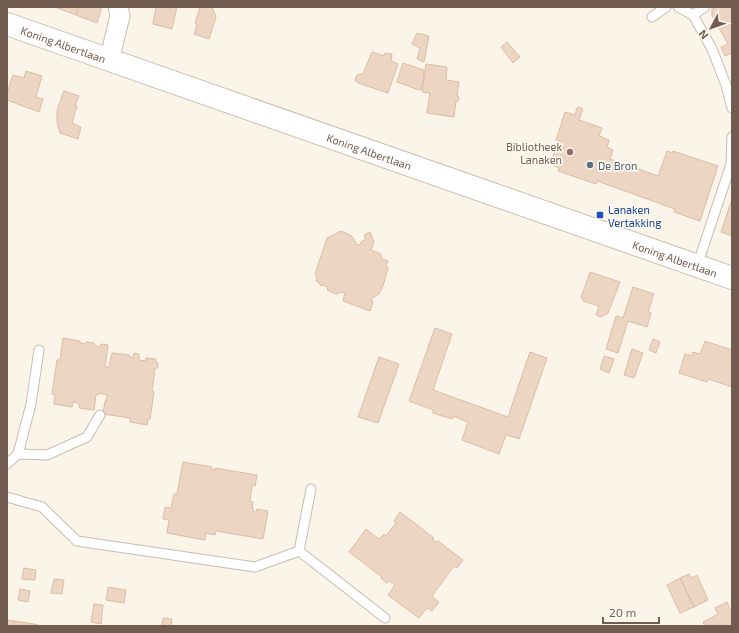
<svg xmlns="http://www.w3.org/2000/svg" width="739" height="633" viewBox="0 0 739 633" font-family="'Exo 2',sans-serif">
<style>
.building{fill:#edd5c3;stroke:#debca5}
.lines{fill:none;stroke-linecap:round;stroke-linejoin:round}
.service-casing{stroke:#cbbcb0;stroke-width:11}
.minor-casing{stroke:#cbbcb0;stroke-width:21}
.tertiary-casing{stroke:#cbbcb0;stroke-width:24}
.service{stroke:#fff;stroke-width:9}
.minor{stroke:#fff;stroke-width:19}
.tertiary{stroke:#fff;stroke-width:22}
.education-dot{fill:#8d6e63;stroke:#fdf8ef;stroke-width:1.5}
.service-dot{fill:#5c6f8a;stroke:#fdf8ef;stroke-width:1.5}
.transit-dot{fill:#1a4fb4;stroke:#fdf8ef;stroke-width:1.5}
.labels{text-anchor:middle;dominant-baseline:central;stroke-width:3.5;stroke-linejoin:round;paint-order:stroke}
.street-label{font-size:11px;fill:#725c4f;stroke:#fdf8ef}
.education-label{font-size:11px;fill:#785e54;stroke:#fdf8ef;text-anchor:end}
.service-label{font-size:11px;fill:#4e5e75;stroke:#fdf8ef;text-anchor:start}
.transit-label{font-size:11px;fill:#164399;stroke:#fdf8ef;text-anchor:start}
</style>
<rect width="100%" height="100%" fill="#faf4e9"/>
<g class="building">
<path d="M55,7H78L76,15Z"/>
<path d="M78,7H102L97,23L76,15Z"/>
<path d="M156,7H177L172,29L153,24Z"/>
<path d="M196,7H212L216,17L209,39L194,34L197,24L195,23L200,8Z"/>
<path d="M712,7H729L732,11V53L725,56L721,47L728,44L712,16Z"/>
<path d="M417,33L429,36L424,62L417,59L420,48L412,44Z"/>
<path d="M507,42L520,57L513,63L501,47Z"/>
<path d="M372,52L384,56L385,53L392,54L391,61L398,64L388,93L358,83L355,80L357,75L363,74Z"/>
<path d="M403,63L424,70L422,89L419,90L397,82Z"/>
<path d="M426,64L447,67L446,80L459,82L457,96L459,97L458,101H456L454,117L427,113L430,93L422,92Z"/>
<path d="M26,71L42,76L36,97L43,99L39,112L7,100V93L13,75L24,78Z"/>
<path d="M64,91L79,96L75,106H77L72,123L81,127L78,139L60,133L57,122V110Z"/>
<path d="M579,107L583,109L579,120L602,128L599,136L609,140L607,147L613,150L610,159L658,176L667,151L673,153V151L718,166L700,221L674,212L675,209L597,181L596,184L558,171L559,168L550,164L559,141L556,140L565,112L575,115L577,108Z"/>
<path d="M732,199V236L721,232Z"/>
<path d="M341,231L352,236L357,245L361,244V242L366,239L364,235L370,232L374,242L371,250L381,254L382,259L388,261L386,266L388,268L383,286L379,294L371,299L373,302L370,311L343,301L345,293L342,292L336,294L327,290L328,287L323,285L321,286L319,283L316,281L317,277L315,274L327,238Z"/>
<path d="M590,272L620,282L608,313L601,317L596,315L599,306L583,301L584,299L581,298Z"/>
<path d="M633,287L654,294L648,312L651,313L647,327L628,321L618,353L606,349L616,316L623,318Z"/>
<path d="M435,328L452,334L433,390L508,417L530,352L547,358L519,439L506,435L499,454L462,440L468,422L453,416L452,419L433,413V410L409,401Z"/>
<path d="M63,338L80,341V343L85,344L86,342L94,343L96,346L100,347L101,344L108,345L105,367H109L112,353L129,355V357L133,358L134,353L139,354V360L146,361V358L156,359V362L158,363V368H155L152,391L154,392L150,419H148L147,425L130,422V418L103,414L105,401H106L107,395L99,393L98,395H96L94,410L79,408V403L73,402L72,407L54,404L55,395L52,394L57,360H60Z"/>
<path d="M653,339L660,342L656,353L649,350Z"/>
<path d="M705,341L732,350V387L708,379L707,382L679,373L685,354L692,356L693,352L700,354Z"/>
<path d="M632,349L643,353L634,378L624,375Z"/>
<path d="M604,356L614,359L609,373L600,369Z"/>
<path d="M379,357L399,364L378,423L358,417Z"/>
<path d="M183,462L212,467L211,469L215,470V468L257,475L255,486L252,485L250,501L253,502L252,508H253V512H256L257,509L268,511L263,539L216,531L215,535L206,533L205,540L167,533L169,520L163,519L165,507L171,508L174,494H177Z"/>
<path d="M400,512L434,538L432,540L436,542L438,541L463,560L457,568L454,566L432,596L439,602L432,611L427,608L419,618L388,595L395,585L389,581L387,583L381,578L382,577L349,552L366,529L379,539L384,534L386,536L396,523L394,521Z"/>
<path d="M24,568L36,570L35,580L22,579Z"/>
<path d="M689,574L691,578L697,575L708,600L694,607L680,578Z"/>
<path d="M680,578L694,607L680,613L667,585Z"/>
<path d="M54,579L64,580L62,594L51,593Z"/>
<path d="M108,587L126,590L124,603L106,600Z"/>
<path d="M20,589L30,591L28,602L18,600Z"/>
<path d="M727,602L732,613V626H705L703,622L718,614L715,608Z"/>
<path d="M94,604L103,605L101,624L91,622Z"/>
<path d="M163,618L172,619L171,626H162Z"/>
<path d="M7,620L14,621V626H7Z"/>
<path d="M14,621L34,624L42,626H14Z"/>
</g>
<g class="lines">
<defs>
<g id="service">
<path d="M678,7L693,15L712,49L726,85L732,108"/>
<path d="M693,15L705,7"/>
<path d="M652,17L666,7"/>
<path d="M697,266L731,164L732,137"/>
<path d="M18,454L31,404L39,350"/>
<path d="M7,464L18,454L47,455L87,437L100,415"/>
<path d="M7,497L42,507L77,541L255,567L299,551L311,489"/>
<path d="M299,551L385,618"/>
</g>
<path id="minor" d="M109,61L120,16L118,7"/>
<g id="tertiary">
<path id="s1" d="M7,24L732,278"/>
</g>
</defs>
<use href="#service" class="service-casing"/>
<use href="#minor" class="minor-casing"/>
<use href="#tertiary" class="tertiary-casing"/>
<use href="#service" class="service"/>
<use href="#minor" class="minor"/>
<use href="#tertiary" class="tertiary"/>
</g>
<circle class="education-dot" cx="570" cy="152" r="4"/>
<circle class="service-dot" cx="590" cy="165" r="4"/>
<rect class="transit-dot" x="596" y="211" width="8" height="8" rx="2"/>
<g class="labels">
<g class="street-label">
<text stroke="none"><textPath href="#s1" startOffset="60">Koning Albertlaan</textPath></text>
<text stroke="none"><textPath href="#s1" startOffset="384">Koning Albertlaan</textPath></text>
<text stroke="none"><textPath href="#s1" startOffset="708">Koning Albertlaan</textPath></text>
</g>
<g class="education-label">
<text x="562" y="146">Bibliotheek<tspan x="562" dy="13">Lanaken</tspan></text>
</g>
<g class="service-label">
<text x="598" y="165">De Bron</text>
</g>
<g class="transit-label">
<text x="608" y="209">Lanaken<tspan x="608" dy="13">Vertakking</tspan></text>
</g>
</g>
<rect width="739" height="633" fill="none" stroke="#725c4f" stroke-width="16"/>
<g transform="translate(711 28) rotate(229)" stroke="#fdf8ef" stroke-width="3" paint-order="stroke">
<path d="M0-3L7 15L0 10L-7 15Z" fill="#725c4f"/>
<text y="-6" font-size="11" font-weight="bold" text-anchor="middle" fill="#725c4f">N</text>
</g>
<path d="M603 617v6h56v-6" fill="none" stroke="#725c4f" stroke-width="2"/>
<text x="609" y="617" font-size="12" fill="#725c4f" stroke="#fdf8ef" stroke-width="3" paint-order="stroke">20 m</text>
</svg>
